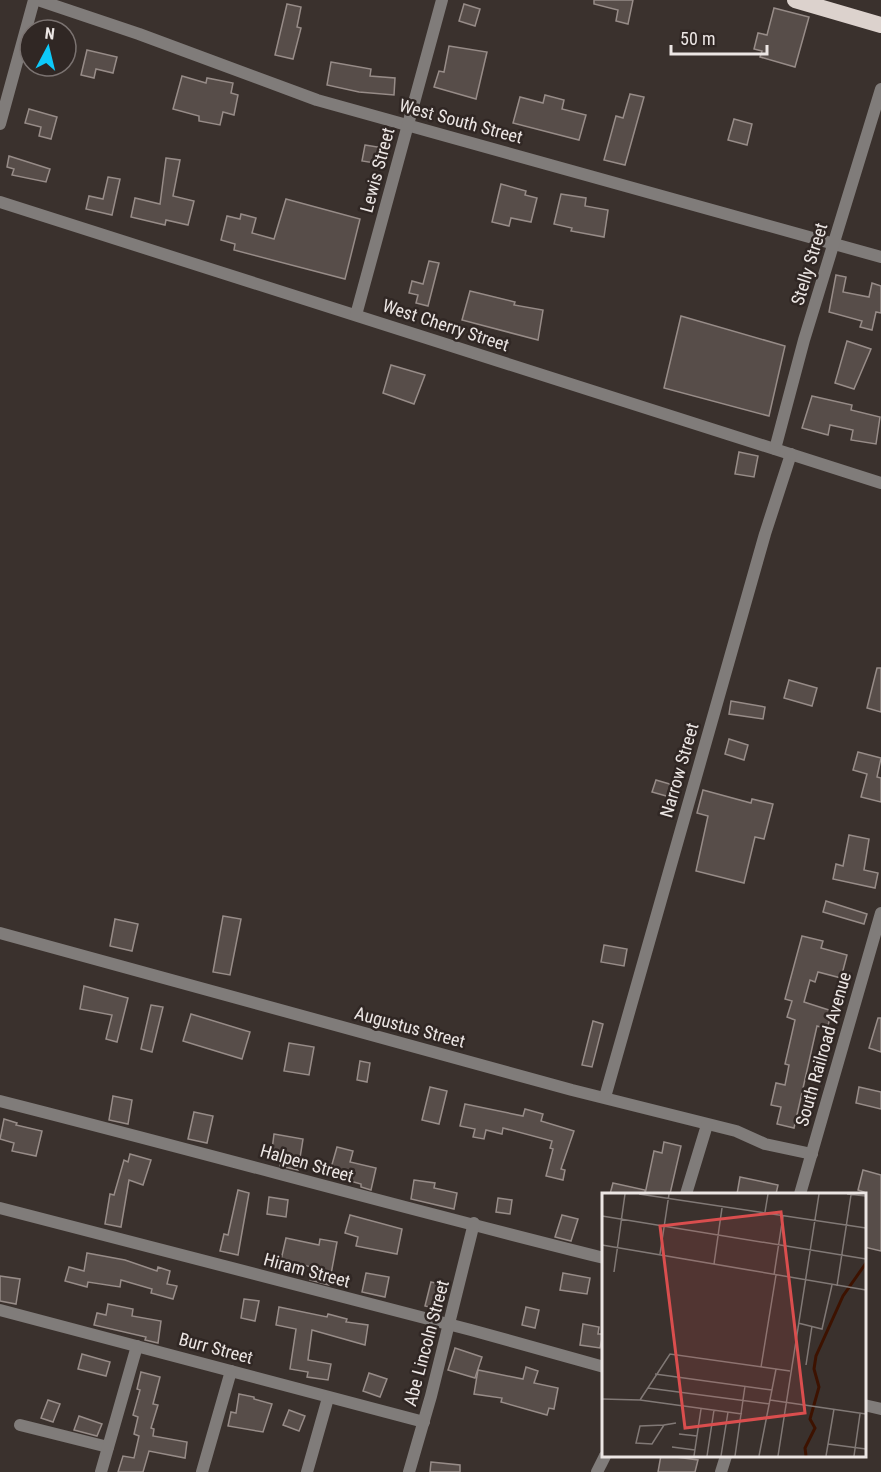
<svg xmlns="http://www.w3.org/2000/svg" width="881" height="1472" viewBox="0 0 881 1472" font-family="'Roboto Condensed',sans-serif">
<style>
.building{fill:#574d49;stroke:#978c88;stroke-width:1.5}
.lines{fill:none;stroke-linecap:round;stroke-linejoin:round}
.minor{stroke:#807c7a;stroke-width:12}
.tertiary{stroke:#807c7a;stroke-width:12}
.trunk{stroke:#dcd2cd;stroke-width:16}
.labels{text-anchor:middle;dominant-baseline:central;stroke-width:5;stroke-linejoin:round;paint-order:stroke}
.street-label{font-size:18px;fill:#ece6e4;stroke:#302724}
.inset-river{fill:none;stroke:#3d1200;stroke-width:3}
.inset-road{fill:none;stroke:#817976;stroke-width:1.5}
.view{fill:#da4e4e;fill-opacity:0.15;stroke:#da4e4e;stroke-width:3}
.inset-edge{fill:none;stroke:#ece6e4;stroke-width:3}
</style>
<rect width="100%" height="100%" fill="#3a312d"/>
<g class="building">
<path d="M594,0H633L628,24L616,21L618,10L594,4Z"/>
<path d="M287,4L301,7L297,27L301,28L293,59L275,55Z"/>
<path d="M464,4L480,9L475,26L459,21Z"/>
<path d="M774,8L809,17L795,67L760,57L762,51L754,49L758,33L767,35Z"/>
<path d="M449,46L487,52L476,99L434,87L439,71L444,72Z"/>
<path d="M87,50L117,57L113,73L96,69L94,78L81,75Z"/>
<path d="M331,62L371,69L370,76L395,78L394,95L359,92L327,85Z"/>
<path d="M182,76L206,83L207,78L233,83L231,93L238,95L234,115L223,112L220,125L199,121V116L173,109Z"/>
<path d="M630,94L644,97L625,165L604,160L616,116L623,118Z"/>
<path d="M545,95L564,100L562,109L586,115L579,140L513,123L520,97L543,103Z"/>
<path d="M29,109L57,117L51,139L39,136L41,127L25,123Z"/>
<path d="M734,119L752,124L747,145L728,140Z"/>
<path d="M365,145L384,148L381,164L362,161Z"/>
<path d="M9,156L50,169L46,182L12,175L14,169L7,167Z"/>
<path d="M166,158L180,160L173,196L194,201L188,225L166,220L165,225L131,217L135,198L160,204Z"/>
<path d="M108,177L120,179L112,215L86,209L89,196L103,199Z"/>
<path d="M501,184L526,191L525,195L537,198L531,222L511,218L509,226L492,222Z"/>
<path d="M561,194L586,198L585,206L608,210L604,237L571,231L572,228L554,224Z"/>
<path d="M286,199L360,219L345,279L234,250L235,244L221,240L227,216L240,219L241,214L256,218L252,233L274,239Z"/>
<path d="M429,261L439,263L428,306L416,303L418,295L409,293L412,281L423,284Z"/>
<path d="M836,275L846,277L843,292L869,297L872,283L881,286V313L876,312L872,330L860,327L862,321L829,312Z"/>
<path d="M470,291L515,302L514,305L543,310L538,340L462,320Z"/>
<path d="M681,316L785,346L769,416L664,388Z"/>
<path d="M847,341L871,349L854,389L835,383Z"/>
<path d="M391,365L425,375L414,404L383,393Z"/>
<path d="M812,396L852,405L851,410L880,417L876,444L851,440L853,430L830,425L828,435L802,428Z"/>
<path d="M739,452L758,456L754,477L735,474Z"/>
<path d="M877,668H881V712L867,708Z"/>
<path d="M789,680L817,688L812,706L784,698Z"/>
<path d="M731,701L765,707L763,719L729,714Z"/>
<path d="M729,739L748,745L744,760L725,754Z"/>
<path d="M858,752L881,758L877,777L881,778V802L861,797L867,774L853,770Z"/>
<path d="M656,780L680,787L677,799L652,792Z"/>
<path d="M703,790L751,803L752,799L773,804L764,839L755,837L744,883L696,871L708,816L697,813Z"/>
<path d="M849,835L869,839L864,870L878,873L875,888L833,879L836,864L843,866Z"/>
<path d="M826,901L867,914L864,924L823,912Z"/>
<path d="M223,916L241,919L230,975L213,972Z"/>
<path d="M115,919L138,924L132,951L110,946Z"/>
<path d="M802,936L823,941L821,948L847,955L841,978L818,972L815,982L810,980L804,1002L832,1011L827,1029L817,1026L794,1128L777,1124L781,1107L771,1105L776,1083L785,1085L789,1065L785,1064L795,1020L787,1017L792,1001L785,999Z"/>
<path d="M604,945L627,949L624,966L601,962Z"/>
<path d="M84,986L128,998L117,1042L106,1039L112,1015L80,1009Z"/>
<path d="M151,1005L163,1007L152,1052L141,1049Z"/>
<path d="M191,1014L250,1032L242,1059L183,1041Z"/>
<path d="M878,1018H881V1052L869,1048Z"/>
<path d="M593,1021L603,1024L592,1067L582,1065Z"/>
<path d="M289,1043L314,1047L309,1075L284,1071Z"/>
<path d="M360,1061L370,1063L367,1082L357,1080Z"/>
<path d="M430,1087L447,1091L439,1124L422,1120Z"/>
<path d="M859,1087L881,1092V1109L856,1103Z"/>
<path d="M113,1096L132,1100L128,1124L109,1120Z"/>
<path d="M465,1104L523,1116L525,1109L543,1114L541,1121L574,1131L561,1169L565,1170L563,1180L546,1176L553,1149L550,1148L552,1141L503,1128L502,1134L486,1130L484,1139L473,1137L475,1129L460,1126Z"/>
<path d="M194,1112L213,1116L207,1143L188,1139Z"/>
<path d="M4,1119L17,1123L16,1125L42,1131L36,1156L12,1151L14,1143L0,1139Z"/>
<path d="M274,1134L303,1139L298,1170L280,1166L281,1160L271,1158Z"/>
<path d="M664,1142L681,1146L670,1194H645L654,1151L662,1153Z"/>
<path d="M337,1147L353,1151L350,1162L376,1168L371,1190L361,1187V1184L329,1175Z"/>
<path d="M130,1154L151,1160L143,1185L129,1180L121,1227L105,1224L110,1194L114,1195L124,1160L128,1162Z"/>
<path d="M863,1170L881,1175V1251L864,1247V1192L858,1190Z"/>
<path d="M740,1177L778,1185L776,1194H737Z"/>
<path d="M414,1180L435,1183L434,1188L457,1193L454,1209L411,1199Z"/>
<path d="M613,1183L645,1190V1194H610Z"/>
<path d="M238,1190L249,1193L238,1255L220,1251L224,1234L228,1235Z"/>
<path d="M269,1197L288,1200L286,1217L267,1214Z"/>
<path d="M498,1198L512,1200L510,1214L496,1212Z"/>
<path d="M350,1215L402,1229L397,1254L356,1246L358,1237L345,1233Z"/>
<path d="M562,1215L578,1219L571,1241L555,1237Z"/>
<path d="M286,1238L319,1245L320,1239L337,1242L329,1285L310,1280L312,1267L281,1260Z"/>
<path d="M87,1253L125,1260L157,1271L158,1267L170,1271L167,1284L177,1286L173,1299L151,1293L152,1289L121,1280L120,1287L88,1282L87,1287L65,1281L69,1267L84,1271Z"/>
<path d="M366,1273L389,1277L385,1297L362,1292Z"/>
<path d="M563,1273L590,1278L587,1294L560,1290Z"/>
<path d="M0,1276L20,1279L16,1304L0,1301Z"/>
<path d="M431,1282L444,1285L438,1309L425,1306Z"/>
<path d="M244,1299L259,1301L255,1321L241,1318Z"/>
<path d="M108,1304L133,1309L132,1316L161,1321L158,1343L145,1340L146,1337L94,1325L97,1313L106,1315Z"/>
<path d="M279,1307L327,1317L328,1314L347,1319L346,1322L368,1325L365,1345L312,1330L308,1360L331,1364L328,1380L307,1377L308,1372L290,1369L296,1329L276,1325Z"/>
<path d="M526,1307L539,1310L535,1328L522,1325Z"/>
<path d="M583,1324L599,1327L598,1334H603L600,1348L580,1345Z"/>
<path d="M455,1348L482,1357L475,1378L448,1370Z"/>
<path d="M82,1354L110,1362L106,1376L78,1369Z"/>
<path d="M526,1367L538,1371L534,1383L558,1388L554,1409L549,1408L547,1415L501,1402L502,1398L474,1394L478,1370L523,1379Z"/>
<path d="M141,1372L160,1377L153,1404L158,1405L151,1428L154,1429L153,1436L187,1442L185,1458L149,1451L143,1472H118L123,1456L134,1458L139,1436L134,1434L138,1417L133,1415L140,1390L137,1389Z"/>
<path d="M369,1373L387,1379L380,1397L363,1391Z"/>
<path d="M239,1394L254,1397V1399L272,1404L263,1432L228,1426L231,1412L236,1413Z"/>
<path d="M48,1400L60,1404L53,1422L41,1418Z"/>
<path d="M289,1410L305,1416L299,1431L283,1425Z"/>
<path d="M79,1416L102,1424L97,1436L74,1430Z"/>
<path d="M661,1455L698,1460L695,1472H658Z"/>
<path d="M431,1462L460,1465V1472H430Z"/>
</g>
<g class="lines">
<g class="minor">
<path d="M38,0L139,34L317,100L881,257"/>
<path d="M0,124L34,0"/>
<path d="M0,202L881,483"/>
<path d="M356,315L442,0"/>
<path d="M775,449L804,340L881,89"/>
<path d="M0,933L572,1090L736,1131L765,1144L812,1154"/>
<path d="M605,1097L765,534L791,454"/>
<path d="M0,1101C202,1152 402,1208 604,1258"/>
<path d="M686,1194L707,1125"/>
<path d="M0,1208L471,1330L604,1367"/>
<path d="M0,1310L424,1422"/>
<path d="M20,1425L108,1447"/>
<path d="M101,1472L137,1346"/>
<path d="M202,1472L231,1371"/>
<path d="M307,1472L328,1398"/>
<path d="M409,1472L431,1396L474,1223"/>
<path d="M597,1472L605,1456"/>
</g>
<g class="tertiary">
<path d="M800,1194L881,913"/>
<path d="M864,1405L881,1409"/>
<path d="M721,1472L726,1456"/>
</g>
<path class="trunk" d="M795,0L881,25"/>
</g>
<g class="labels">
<g class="street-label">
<text transform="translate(461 121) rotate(15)">West South Street</text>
<text transform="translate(377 170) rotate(-75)">Lewis Street</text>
<text transform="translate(809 264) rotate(-73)">Stelly Street</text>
<text transform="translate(446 325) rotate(18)">West Cherry Street</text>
<text transform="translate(679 770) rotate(-74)">Narrow Street</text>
<text transform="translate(410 1027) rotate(15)">Augustus Street</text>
<text transform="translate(823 1049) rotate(-74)">South Railroad Avenue</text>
<text transform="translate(307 1163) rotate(16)">Halpen Street</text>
<text transform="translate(307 1270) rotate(15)">Hiram Street</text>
<text transform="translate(426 1343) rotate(-75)">Abe Lincoln Street</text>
<text transform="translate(216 1348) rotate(15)">Burr Street</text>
</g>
</g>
<g transform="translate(602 1193)">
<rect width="264" height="264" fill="#3a312d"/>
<path class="inset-river" d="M204,263L203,255L213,235L208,226L217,194L212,176L214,163L241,103L264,70"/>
<path class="inset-road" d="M37,1L264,35M245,1L264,3M163,19L166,1M0,23L264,66M0,52L264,97M58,61L67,1M112,71L120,15M12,79L23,1M172,82L181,23M235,93L249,2M196,130L220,136L230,92M204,172L210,133M159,174L174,82M53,181L170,197M46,195L168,211M0,206L38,207L140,221M38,207L68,161L188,178M168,207L264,221M62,232L38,233L34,250L50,251L62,232L74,230M77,241L95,243M226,251L264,256M70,254L93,257M92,263L99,216M105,263L112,217M119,263L126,219M133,263L143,193M157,263L174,176M176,263L217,1M224,263L232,216M252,263L258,221"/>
<path class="view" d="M179,19L203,220L83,235L58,33Z"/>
<rect width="264" height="264" class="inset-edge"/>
</g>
<g transform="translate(48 48) rotate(7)"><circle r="28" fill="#302724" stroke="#7b7371" stroke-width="1.5"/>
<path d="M0-4.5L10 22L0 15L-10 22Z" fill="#0dcafa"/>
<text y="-9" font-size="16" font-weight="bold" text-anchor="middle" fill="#ece6e4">N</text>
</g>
<path d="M671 45v9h96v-9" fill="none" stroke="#ece6e4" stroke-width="3"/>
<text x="680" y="45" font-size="18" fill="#ece6e4" stroke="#302724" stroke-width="4.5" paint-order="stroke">50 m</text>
</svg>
